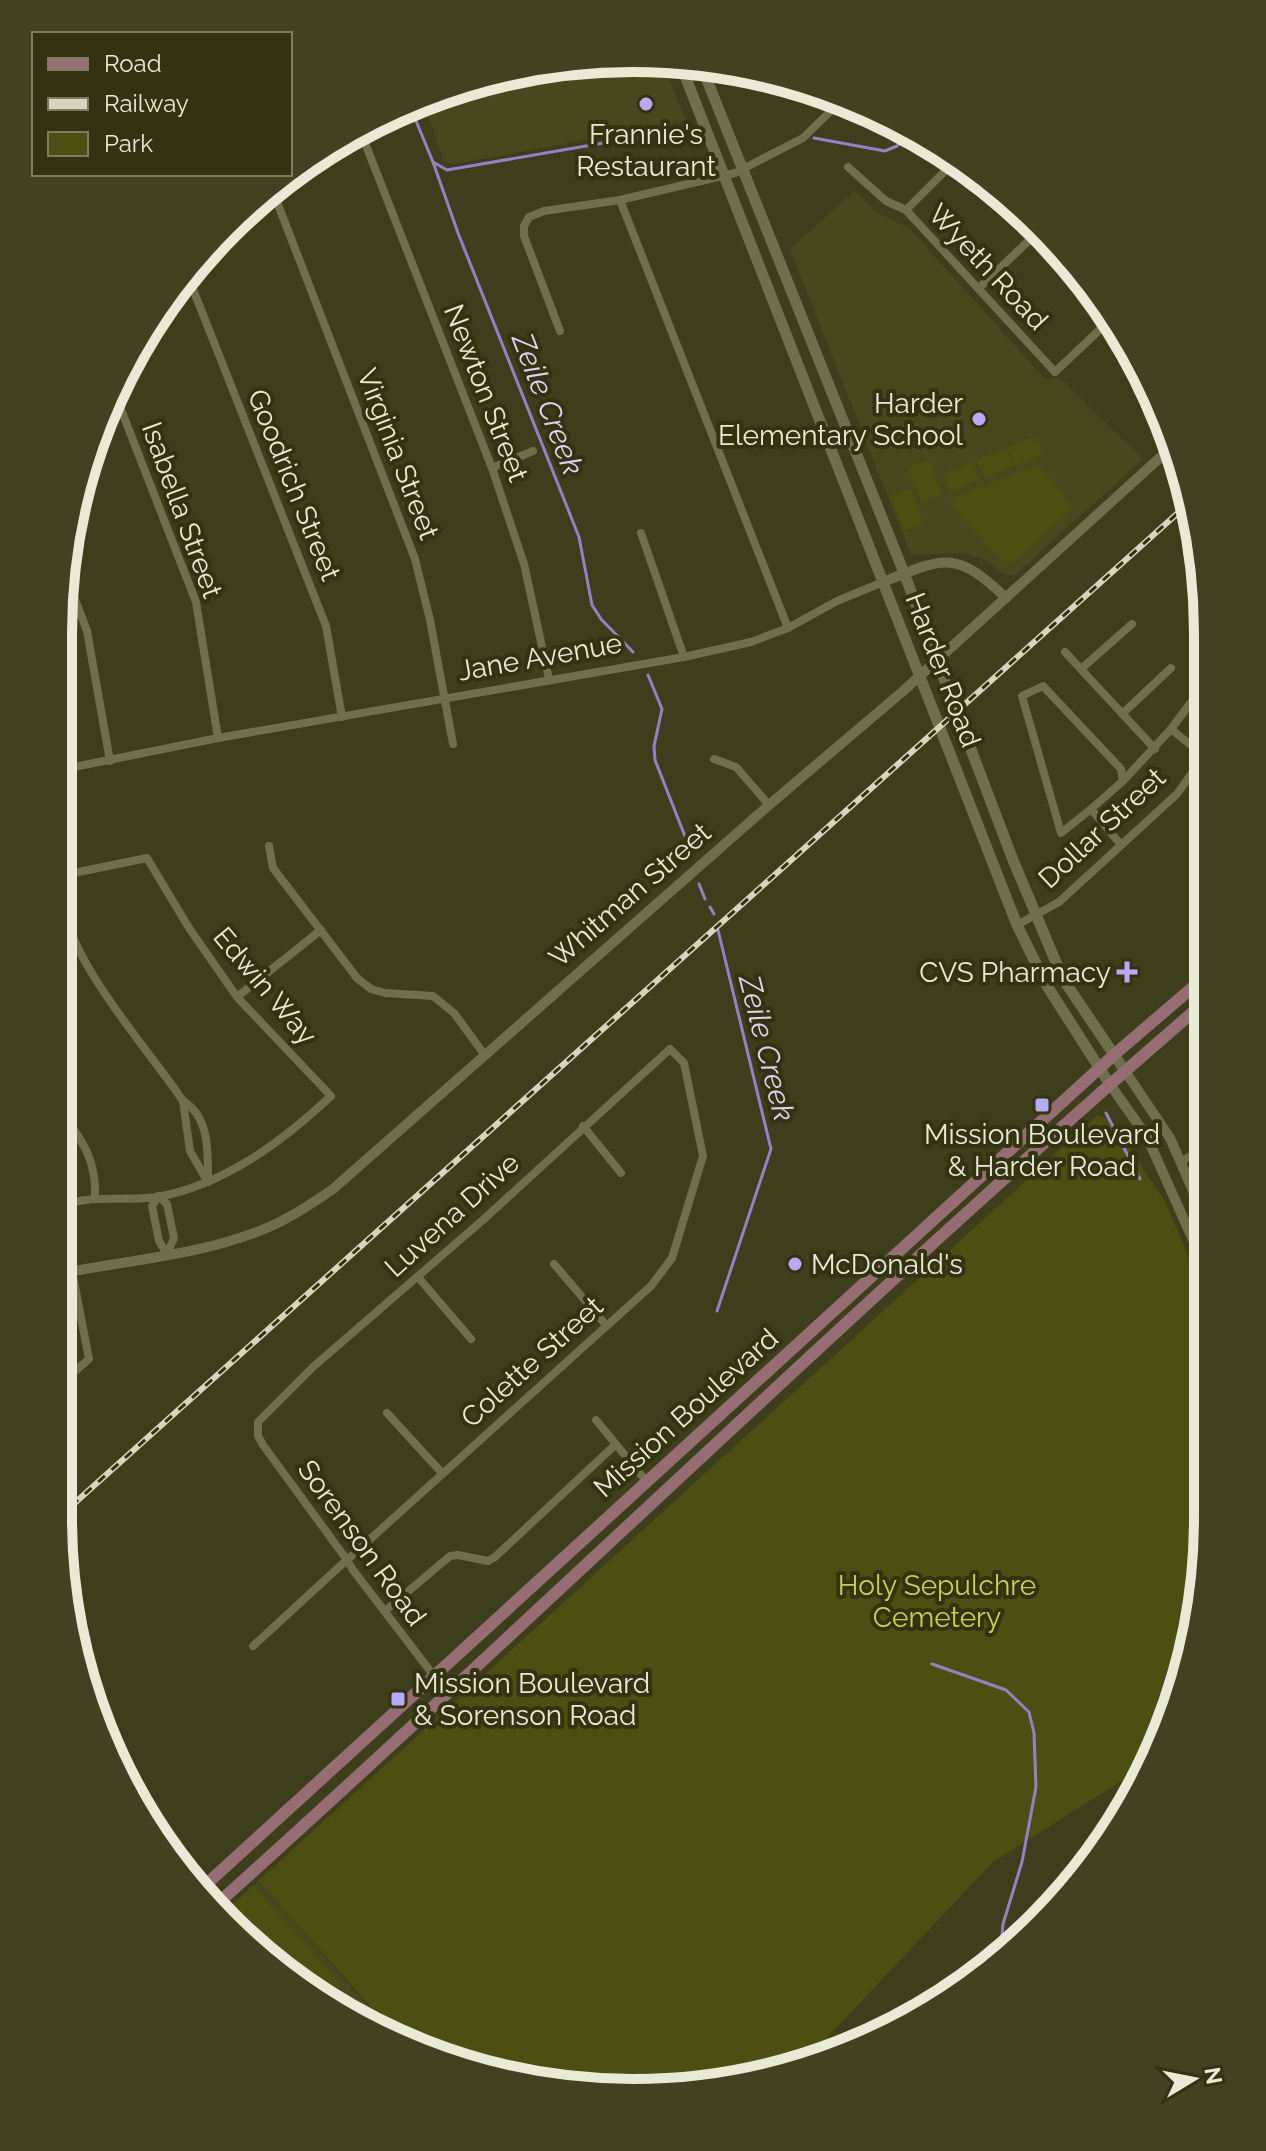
<svg xmlns="http://www.w3.org/2000/svg" width="1266" height="2151" viewBox="0 0 1266 2151" font-family="Raleway,sans-serif">
<style>
.built{fill:#47481d}
.green{fill:#4d4e11}
.lines{fill:none;stroke-linecap:round;stroke-linejoin:round}
.stream{stroke:#9282c4;stroke-width:3}
.minor{stroke:#6e704c;stroke-width:8}
.tertiary{stroke:#6e704c;stroke-width:10}
.secondary{stroke:#6e704c;stroke-width:11}
.primary{stroke:#956d72;stroke-width:12}
.rail-casing{stroke:#d4d6c0;stroke-width:6}
.rail{stroke:#331;stroke-width:3;stroke-dasharray:9;stroke-linecap:butt}
.poi-dot{fill:#b7abf8;stroke:#331;stroke-width:3}
.labels{text-anchor:middle;dominant-baseline:central;stroke-width:8;stroke-linejoin:round;paint-order:stroke}
.poi-label{font-size:28px;fill:#e8ead6;stroke:#331}
.street-label{font-size:28px;fill:#e8ead6;stroke:#331}
.park-label{font-size:28px;fill:#cbce4f;stroke:#331}
.water-label{font-size:30px;font-style:italic;fill:#d9d6f1;stroke:#331}
.rim{fill:none;stroke:#e8ead6;stroke-width:10}
</style>
<rect width="100%" height="100%" fill="#3d3e1b"/>
<g class="built">
<path d="M633,58L662,61L686,121L455,164L444,162L423,99L520,69Z"/>
<path d="M854,191L878,213L910,229L1045,379L1059,377L1143,459L1015,575H1004L987,561L966,553L917,555L911,553L907,545L790,249Z"/>
<path d="M258,1881L375,2014L394,2033L313,1996L224,1912Z"/>
</g>
<g class="green">
<path d="M1036,436L1044,454L1015,466L1007,447Z"/>
<path d="M1006,448L1014,466L985,478L977,460Z"/>
<path d="M929,459L942,494L922,502L908,467Z"/>
<path d="M972,462L980,480L951,492L943,474Z"/>
<path d="M1038,465L1073,507L1015,561L1009,563L1001,561L950,503L952,498Z"/>
<path d="M911,488L924,523L904,531L890,496Z"/>
<path d="M1098,1115L1111,1121L1165,1201L1207,1301V1556L1177,1703L1147,1765L993,1862L805,2061L670,2092L484,2073L394,2033L258,1881Z"/>
<path d="M253,1885L339,1982L338,1998L332,2005L313,1996L224,1912Z"/>
</g>
<g class="lines">
<g class="stream">
<path d="M409,104L433,162L447,170L690,128"/>
<path d="M814,138L885,151L897,146L911,133"/>
<path d="M433,162L458,233L579,537L592,605L601,619L633,652"/>
<path d="M648,675L662,709L654,746L655,760L692,854"/>
<path d="M699,884L705,899"/>
<path d="M710,907L714,914"/>
<path d="M1106,1113L1140,1179"/>
<path d="M717,1311L771,1149L718,930"/>
<path d="M932,1664L1006,1690L1029,1712L1034,1733L1036,1787L1022,1862L1003,1924L1002,1935L1008,1953"/>
</g>
<g class="minor">
<path d="M360,130L492,468L524,564L549,679"/>
<path d="M848,167L886,201L906,210L1055,372L1111,319"/>
<path d="M272,189L415,559L430,620L453,744"/>
<path d="M620,200L788,628"/>
<path d="M906,210L957,159"/>
<path d="M187,274L326,626L342,717"/>
<path d="M979,288L1041,229"/>
<path d="M560,331L524,236V226L529,217L544,211L620,200L735,173L803,138L843,99"/>
<path d="M115,394L196,602L218,738"/>
<path d="M492,468L533,451"/>
<path d="M641,533L684,657"/>
<path d="M64,570L87,631L110,761"/>
<path d="M1065,652L1155,749"/>
<path d="M1081,669L1132,624"/>
<path d="M1122,714L1171,668"/>
<path d="M1171,729L1204,756"/>
<path d="M714,759L736,767L769,805"/>
<path d="M59,770L218,738L684,657L751,642L788,628L837,601L883,582"/>
<path d="M1123,781L1171,729L1204,685"/>
<path d="M1091,809L1061,833L1022,696L1043,686L1121,769L1123,781L1091,809L1121,845"/>
<path d="M269,846L273,868L357,978L371,989L385,993L433,996L454,1013L484,1054"/>
<path d="M59,888C67,962 142,1040 183,1101C210,1117 208,1153 208,1182"/>
<path d="M1017,925L1059,902L1177,794L1207,752"/>
<path d="M237,997L321,930"/>
<path d="M183,1101L190,1151L206,1179"/>
<path d="M59,1109C82,1140 97,1159 95,1199"/>
<path d="M583,1126L621,1173"/>
<path d="M1180,1162L1207,1147"/>
<path d="M158,1196L167,1204L174,1238L167,1254L159,1241L152,1206Z"/>
<path d="M58,1204C70,1203 83,1200 95,1199C116,1198 136,1200 157,1197C224,1185 282,1142 331,1096L237,997L189,928L147,858L59,876"/>
<path d="M554,1264L606,1325"/>
<path d="M418,1277L471,1339"/>
<path d="M58,1386L89,1359L72,1271"/>
<path d="M387,1413L442,1473"/>
<path d="M596,1420L647,1482"/>
<path d="M385,1611L450,1556L458,1555L488,1561L495,1557L615,1445"/>
<path d="M253,1646L339,1567L347,1560L651,1286L672,1258L703,1156L684,1063L670,1049L484,1219L313,1367L258,1422V1436L263,1445L347,1560L353,1570L447,1693"/>
</g>
<g class="tertiary">
<path d="M883,582C945,557 956,550 1006,598"/>
<path d="M1125,1071L1170,1138L1207,1223"/>
<path d="M1109,1083L1147,1137L1207,1271"/>
<path d="M58,1274C128,1260 204,1255 269,1227C292,1217 313,1203 333,1189L769,805L902,692L1175,444"/>
</g>
<g class="secondary">
<path d="M680,63L1017,925L1047,986L1109,1083"/>
<path d="M701,65L904,573L1013,860L1063,979L1125,1071"/>
</g>
<g class="primary">
<path d="M200,1890L1115,1054L1207,975"/>
<path d="M216,1905C549,1606 868,1292 1207,1000"/>
</g>
<defs>
<path id="rail" d="M58,1518L1189,503"/>
</defs>
<use href="#rail" class="rail-casing"/>
<use href="#rail" class="rail"/>
</g>
<g class="poi-dot">
<circle cx="646" cy="104" r="8"/>
<circle cx="979" cy="419" r="8"/>
<path d="M1123 960h8v8h8v8h-8v8h-8v-8h-8v-8h8z"/>
<rect x="1034" y="1097" width="16" height="16" rx="4"/>
<circle cx="795" cy="1264" r="8"/>
<rect x="390" y="1691" width="16" height="16" rx="4"/>
</g>
<g class="labels">
<g class="poi-label">
<text x="646" y="134">Frannie's<tspan x="646" dy="32">Restaurant</tspan></text>
<text x="963" y="403" text-anchor="end">Harder<tspan x="963" dy="32">Elementary School</tspan></text>
<text x="1111" y="972" text-anchor="end">CVS Pharmacy</text>
<text x="1042" y="1134">Mission Boulevard<tspan x="1042" dy="32">&amp; Harder Road</tspan></text>
<text x="811" y="1264" text-anchor="start">McDonald's</text>
<text x="414" y="1683" text-anchor="start">Mission Boulevard<tspan x="414" dy="32">&amp; Sorenson Road</tspan></text>
</g>
<g class="street-label">
<text transform="translate(988 267) rotate(47)">Wyeth Road</text>
<text transform="translate(486 393) rotate(69)">Newton Street</text>
<text transform="translate(398 454) rotate(69)">Virginia Street</text>
<text transform="translate(294 485) rotate(68)">Goodrich Street</text>
<text transform="translate(182 510) rotate(70)">Isabella Street</text>
<text transform="translate(540 657) rotate(-10)">Jane Avenue</text>
<text transform="translate(943 670) rotate(69)">Harder Road</text>
<text transform="translate(1102 828) rotate(-43)">Dollar Street</text>
<text transform="translate(630 895) rotate(-41)">Whitman Street</text>
<text transform="translate(265 986) rotate(50)">Edwin Way</text>
<text transform="translate(452 1215) rotate(-42)">Luvena Drive</text>
<text transform="translate(532 1362) rotate(-42)">Colette Street</text>
<text transform="translate(686 1413) rotate(-42)">Mission Boulevard</text>
<text transform="translate(362 1543) rotate(54)">Sorenson Road</text>
</g>
<g class="park-label">
<text x="937" y="1585">Holy Sepulchre<tspan x="937" dy="32">Cemetery</tspan></text>
</g>
<g class="water-label">
<text transform="translate(548 404) rotate(69)">Zeile Creek</text>
<text transform="translate(767 1048) rotate(76)">Zeile Creek</text>
</g>
</g>
<path d="M0 0H1266V2151H0ZM633 72H633A561 561 0 0 1 1194 633V1518A561 561 0 0 1 633 2079H633A561 561 0 0 1 72 1518V633A561 561 0 0 1 633 72Z" fill="#414221" fill-rule="evenodd"/>
<path class="rim" d="M633 72H633A561 561 0 0 1 1194 633V1518A561 561 0 0 1 633 2079H633A561 561 0 0 1 72 1518V633A561 561 0 0 1 633 72Z"/>
<rect x="32" y="32" width="260" height="144" fill="#333311" stroke="#7b7c60" stroke-width="2"/>
<rect x="48" y="58" width="40" height="12" fill="#956d72" stroke="#7b7c60" stroke-width="2"/>
<text x="104" y="72" font-size="24" fill="#e8ead6">Road</text>
<rect x="48" y="98" width="40" height="12" fill="#d4d6c0" stroke="#7b7c60" stroke-width="2"/>
<text x="104" y="112" font-size="24" fill="#e8ead6">Railway</text>
<rect x="48" y="132" width="40" height="24" fill="#4d4e11" stroke="#7b7c60" stroke-width="2"/>
<text x="104" y="152" font-size="24" fill="#e8ead6">Park</text>
<g transform="translate(1194 2079) rotate(80)" stroke="#333311" stroke-width="6" paint-order="stroke">
<path d="M0-6L14 30L0 20L-14 30Z" fill="#e8ead6"/>
<text y="-12" font-size="22" font-weight="bold" text-anchor="middle" fill="#e8ead6">N</text>
</g>
</svg>
